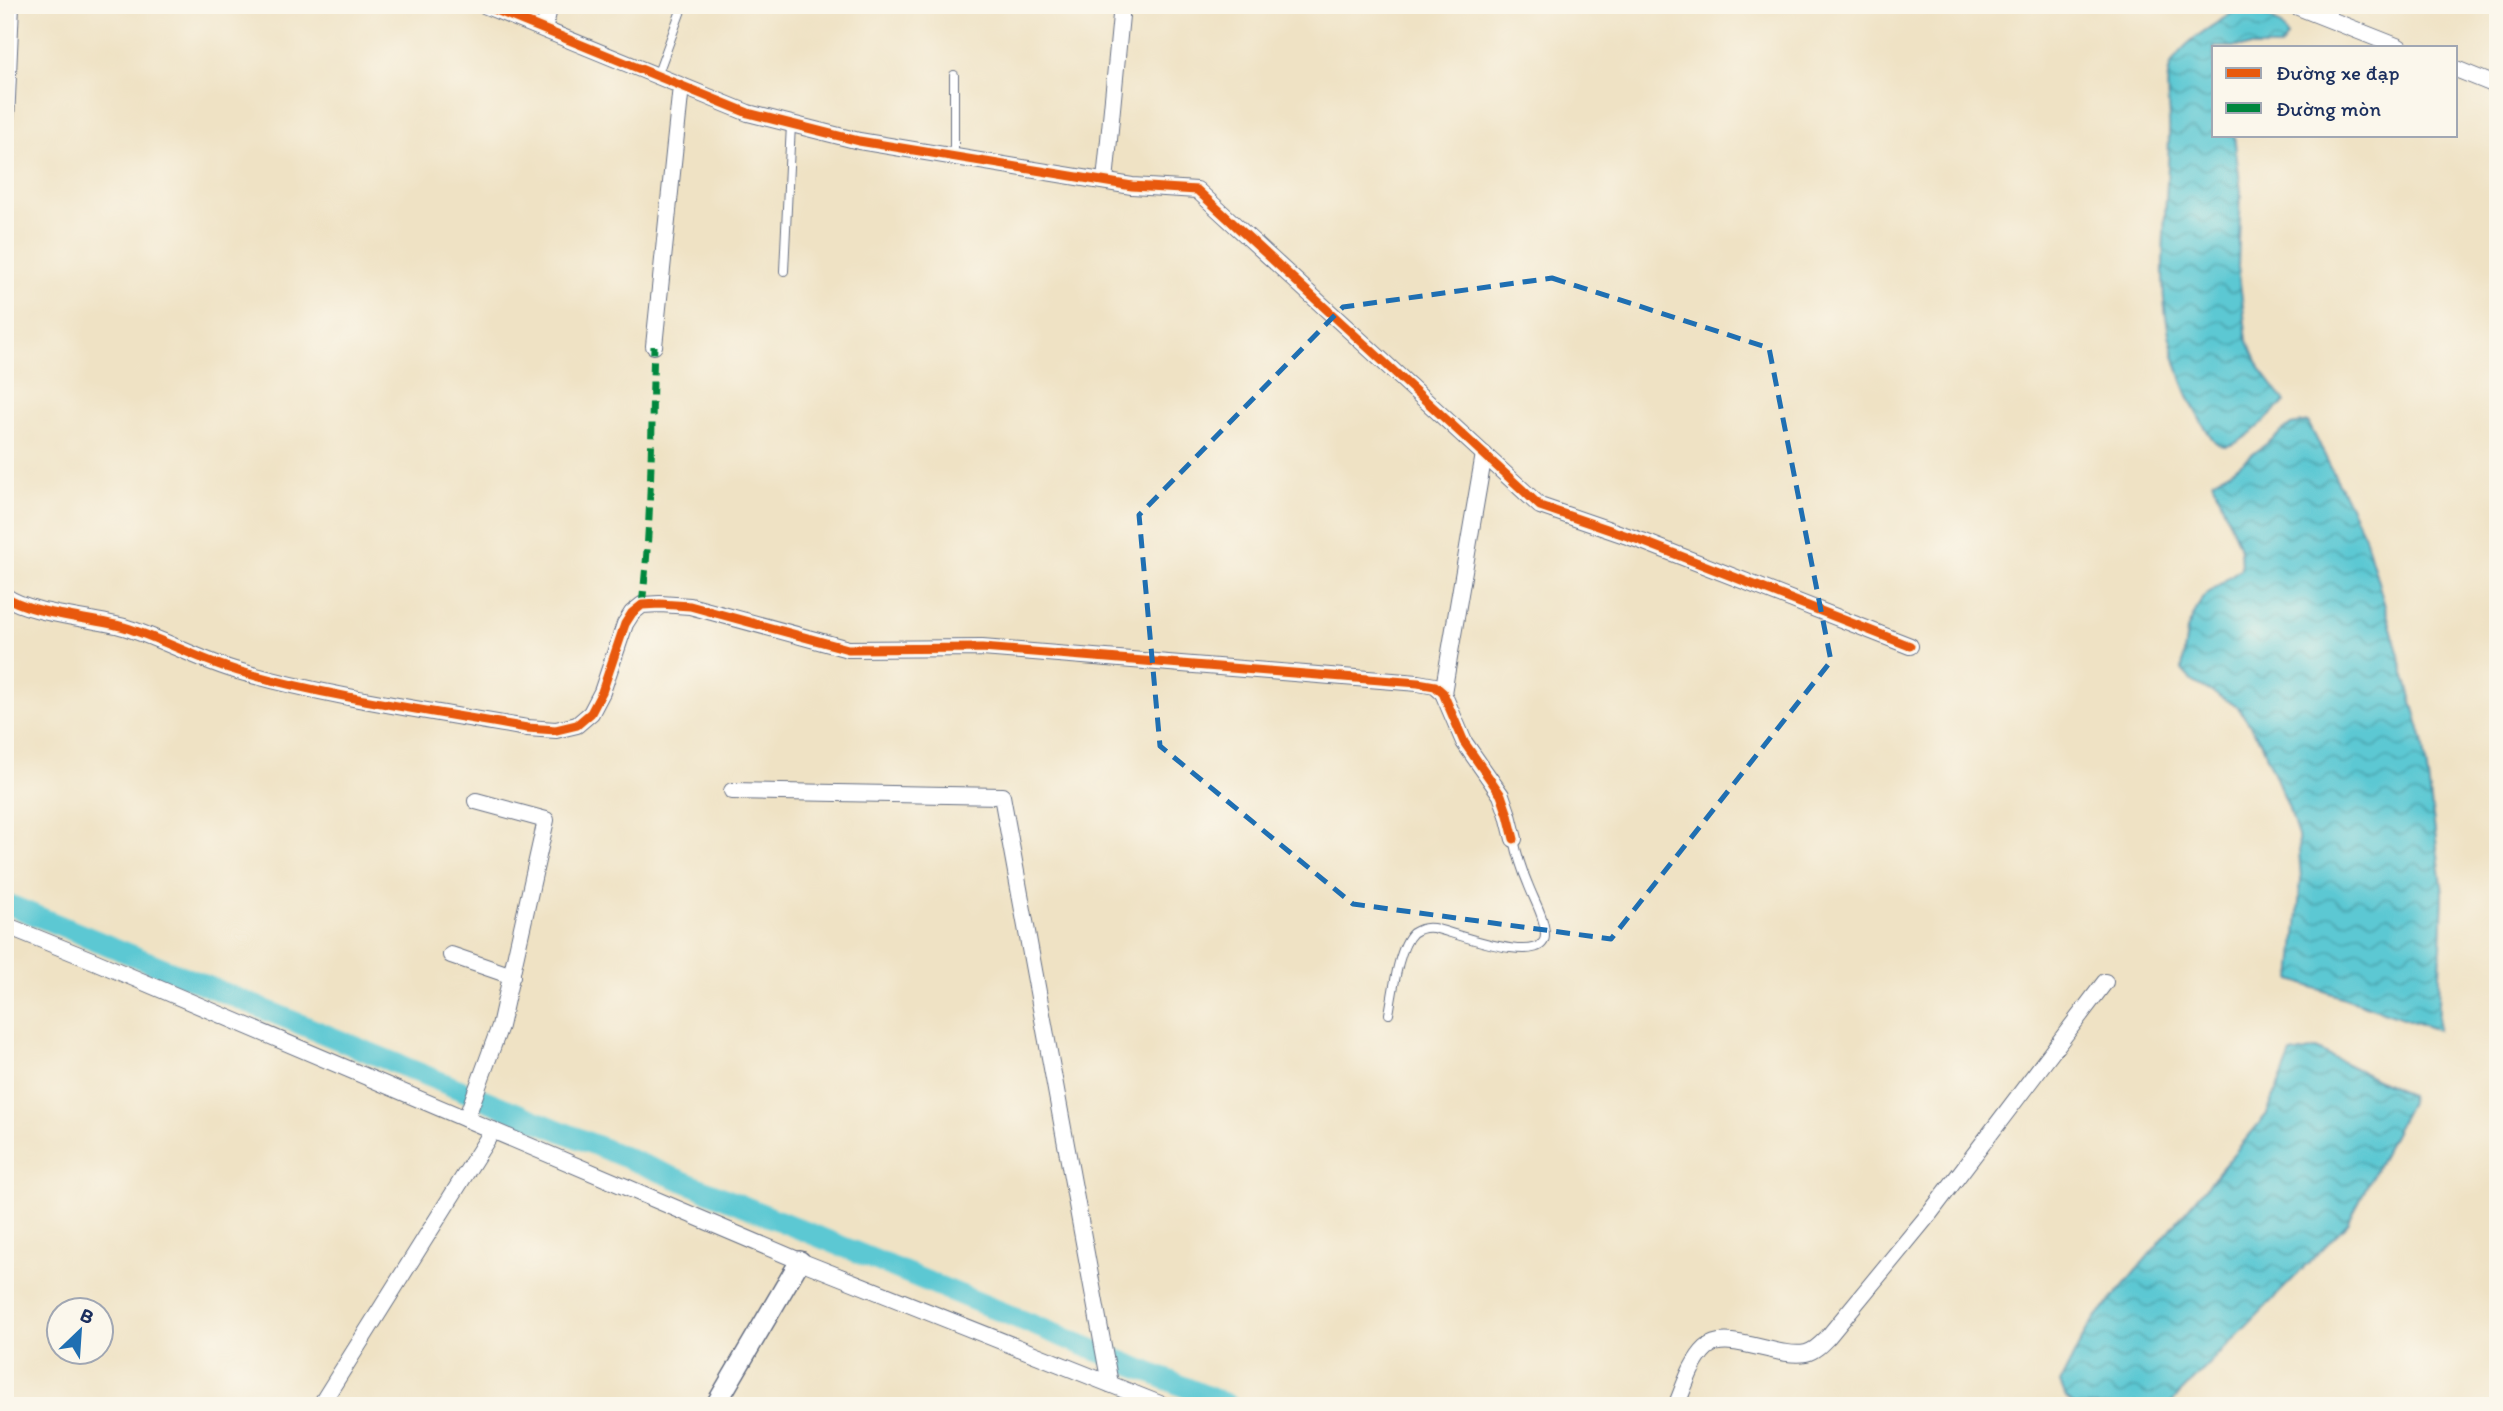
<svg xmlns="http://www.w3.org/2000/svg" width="2503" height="1411" viewBox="0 0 2503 1411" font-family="Itim,sans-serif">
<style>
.water{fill:url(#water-waves);stroke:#3c7c98;stroke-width:2}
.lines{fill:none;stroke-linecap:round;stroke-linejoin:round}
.canal{stroke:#5cc8d3;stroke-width:21}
.service-casing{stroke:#656e82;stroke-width:10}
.minor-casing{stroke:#656e82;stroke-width:18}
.tertiary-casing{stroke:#656e82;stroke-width:22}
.service{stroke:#fff;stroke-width:8}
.minor{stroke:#fff;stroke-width:16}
.tertiary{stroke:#fff;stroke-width:19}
.quiet{stroke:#00873e;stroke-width:7;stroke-dasharray:14 7;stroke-linecap:butt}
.cycleway-casing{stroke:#fbf7ec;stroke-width:13}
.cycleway{stroke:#e8590c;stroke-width:9}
.marked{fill:none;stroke:#1f6fb2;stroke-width:5;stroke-dasharray:14 9;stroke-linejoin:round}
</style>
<defs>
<pattern id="water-waves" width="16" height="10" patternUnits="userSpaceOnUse" patternTransform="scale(1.75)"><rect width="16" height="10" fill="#5cc8d3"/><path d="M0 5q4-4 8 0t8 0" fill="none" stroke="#4ba3ae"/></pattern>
</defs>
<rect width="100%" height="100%" fill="#fbf7ec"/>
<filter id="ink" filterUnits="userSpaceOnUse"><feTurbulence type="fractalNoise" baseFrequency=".0143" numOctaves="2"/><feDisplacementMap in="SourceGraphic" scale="14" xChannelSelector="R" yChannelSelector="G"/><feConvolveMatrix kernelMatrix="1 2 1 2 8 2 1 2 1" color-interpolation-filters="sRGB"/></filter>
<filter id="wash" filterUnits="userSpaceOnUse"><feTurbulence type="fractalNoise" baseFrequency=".00686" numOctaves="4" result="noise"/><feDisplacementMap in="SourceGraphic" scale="28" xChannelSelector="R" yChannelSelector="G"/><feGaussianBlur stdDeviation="1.57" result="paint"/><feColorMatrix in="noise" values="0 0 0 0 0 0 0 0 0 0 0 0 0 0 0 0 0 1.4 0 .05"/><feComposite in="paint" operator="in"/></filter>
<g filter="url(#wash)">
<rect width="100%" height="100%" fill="#efe2c4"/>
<g class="water">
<path d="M2238,9C2256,12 2281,16 2287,37L2280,47H2214V135H2234L2241,191L2238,266L2247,339L2261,370L2285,402C2273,412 2242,446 2226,446C2215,447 2209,433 2204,426C2179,387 2163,325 2163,279C2162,230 2169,180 2169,131C2170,112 2163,79 2172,63C2185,39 2217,24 2238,9Z"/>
<path d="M2308,422L2365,536L2423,740L2443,893L2438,1030L2292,980L2301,880L2298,836L2288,806L2262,744L2238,707L2192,681L2182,670L2187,630L2202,598L2241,568L2240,548L2213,481L2231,471L2291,425Z"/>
<path d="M2316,1049L2409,1095L2410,1102L2348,1223L2168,1406H2076L2066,1398L2060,1383L2087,1329L2267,1114L2291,1054Z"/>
</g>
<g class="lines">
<path class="canal" d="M5,903L1231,1406"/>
</g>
</g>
<g filter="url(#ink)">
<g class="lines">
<defs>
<g id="service">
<path d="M2330,20L2336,5"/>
<path d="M954,75V156"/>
<path d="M657,76L683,5"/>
<path d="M784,271L791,124"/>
<path d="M1389,1014C1393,993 1398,947 1413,933C1419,929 1427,927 1433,928C1450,931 1545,969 1545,935C1545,918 1534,900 1528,884C1522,870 1517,854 1514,839"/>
</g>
<g id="minor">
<path d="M484,5L748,113L859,141L1132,186L1197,190L1540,506L1642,541L1910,646"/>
<path d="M2293,5L2399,47"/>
<path d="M544,29L550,5"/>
<path d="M2456,69L2498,86"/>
<path d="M5,144L11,5"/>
<path d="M1105,181L1122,5"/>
<path d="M654,346L681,86"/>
<path d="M5,596C29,614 93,618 124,627C163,639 199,660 238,671C332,698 431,711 527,728L556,730L577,725L591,713L602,692L625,624L632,613L642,605L660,604L690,606L848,649L982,648L1418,683L1435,686L1443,693L1464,742L1501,795L1508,815L1514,839"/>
<path d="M1443,693L1484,454"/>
<path d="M732,791L1002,796L1110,1384"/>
<path d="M5,925L94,961L800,1261L1165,1406"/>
<path d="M451,955L512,976"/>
<path d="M466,1119L500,1026L546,820L476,801"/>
<path d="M320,1406L493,1130"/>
<path d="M1676,1406C1684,1388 1691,1362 1706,1348C1726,1329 1778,1359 1806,1353C1815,1351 1822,1343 1828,1337L1930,1213L2105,982"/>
</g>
<path id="tertiary" d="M715,1406L800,1261"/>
</defs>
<use href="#service" class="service-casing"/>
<use href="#minor" class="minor-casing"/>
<use href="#tertiary" class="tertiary-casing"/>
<use href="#service" class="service"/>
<use href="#minor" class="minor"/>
<use href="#tertiary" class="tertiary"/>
<path class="quiet" d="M642,605C652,519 651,433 654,346"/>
<defs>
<g id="cycleway">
<path d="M484,5L748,113L859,141L1132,186L1197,190L1540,506L1642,541L1910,646"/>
<path d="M5,596C29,614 93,618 124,627C163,639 199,660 238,671C332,698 431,711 527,728L556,730L577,725L591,713L602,692L625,624L632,613L642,605L660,604L690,606L848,649L982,648L1418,683L1435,686L1443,693L1464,742L1501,795L1508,815L1514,839"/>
</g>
</defs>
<use href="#cycleway" class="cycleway-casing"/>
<use href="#cycleway" class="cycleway"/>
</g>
</g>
<path class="marked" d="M1552,278L1769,348L1831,661L1611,939L1353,904L1160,746L1139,515L1343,307Z"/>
<rect width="2503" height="1411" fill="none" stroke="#fbf7ec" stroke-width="28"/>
<rect x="2212" y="46" width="245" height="91" fill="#fbf7ec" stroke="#a1a7b3" stroke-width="2"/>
<rect x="2226" y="68" width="35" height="10" fill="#e8590c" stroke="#a1a7b3" stroke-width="2"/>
<text x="2276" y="80" font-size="21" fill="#1b2f5e">Đường xe đạp</text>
<rect x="2226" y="103" width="35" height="10" fill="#00873e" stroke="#a1a7b3" stroke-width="2"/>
<text x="2276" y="116" font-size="21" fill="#1b2f5e">Đường mòn</text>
<g transform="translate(80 1331) rotate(25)"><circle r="33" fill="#fbf7ec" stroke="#a1a7b3" stroke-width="2"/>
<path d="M0-5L12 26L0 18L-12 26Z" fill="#1f6fb2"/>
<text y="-10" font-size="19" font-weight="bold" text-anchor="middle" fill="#1b2f5e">B</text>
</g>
</svg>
